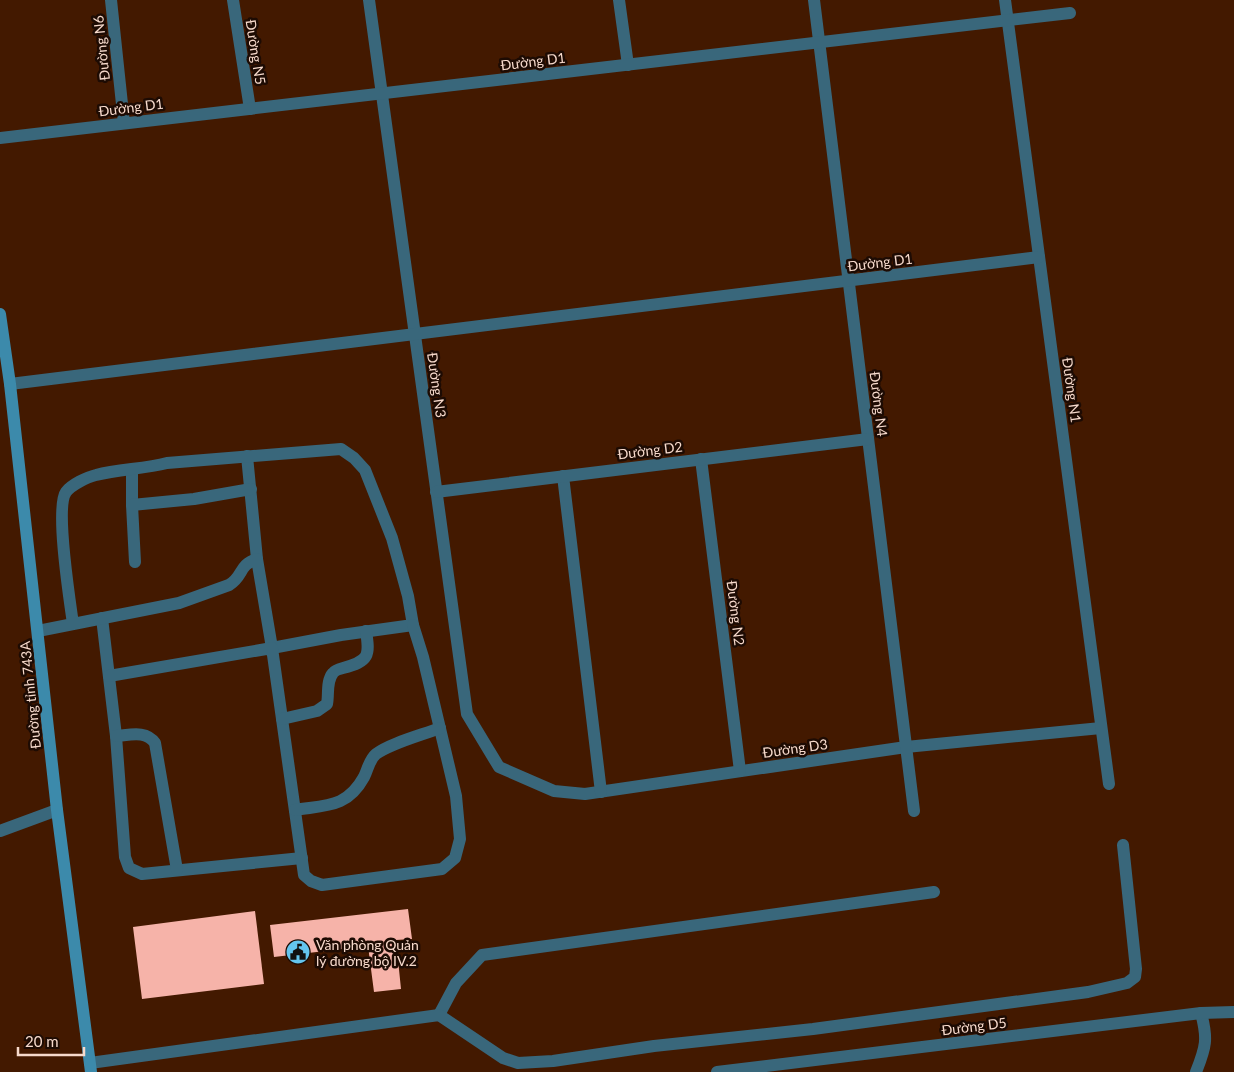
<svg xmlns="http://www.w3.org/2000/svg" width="1234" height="1072" viewBox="0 0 1234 1072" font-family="Lato,sans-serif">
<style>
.building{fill:#f6b3a9}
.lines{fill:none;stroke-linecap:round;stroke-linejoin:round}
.service{stroke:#39677b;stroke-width:12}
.minor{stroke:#39677b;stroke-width:12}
.tertiary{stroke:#39677b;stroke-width:12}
.secondary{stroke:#3c8aab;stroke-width:12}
.labels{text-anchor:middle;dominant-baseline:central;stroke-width:5;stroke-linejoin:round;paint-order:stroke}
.street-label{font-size:14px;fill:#f7dacc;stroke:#1d0b03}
.poi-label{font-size:14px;fill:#f7dacc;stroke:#1d0b03;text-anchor:start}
</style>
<rect width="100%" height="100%" fill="#431900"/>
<g class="building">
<path d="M408,909L412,939L396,940L401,989L374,992L368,946L274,957L270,925Z"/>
<path d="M255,911L264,984L142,999L133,927Z"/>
</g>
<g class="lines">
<g class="service">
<path d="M247,456L257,559"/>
<path d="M132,505V470"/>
<path d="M135,562L132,505L194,499L251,489"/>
<path d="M102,618L116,736L125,857L129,868L142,874L302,858"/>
<path d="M38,631L179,603L229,585C244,576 238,565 257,559L272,648L341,635L413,625L408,596L392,538L365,470L354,458L341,449L167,463C144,469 119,469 96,475C87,477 71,485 66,492C55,507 70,602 73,624"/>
<path d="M109,676L272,648L304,875L311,881L322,885L442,869L455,858L460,839L456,796L423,657L413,625"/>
<path d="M282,719L317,711L327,704C329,695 326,681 333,673C335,670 339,669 343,668C369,661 370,656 366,631"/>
<path d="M116,736C130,735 146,730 155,743L177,870"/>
<path d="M295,810C326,805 347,808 364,777C368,769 369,760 376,754C391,743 422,735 440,728"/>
<path d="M439,1015L456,983L482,955L934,892"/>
<path d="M1196,1072C1206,1047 1208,1039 1201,1013"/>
</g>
<g class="minor">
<path d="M111,0L124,123"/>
<path d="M233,0L250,109"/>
<path d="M369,0L467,714L499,767L554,791L585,794L906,747L1101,728"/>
<path d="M619,0L628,65"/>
<path d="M814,0L914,811"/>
<path d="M1005,0L1109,784"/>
<path d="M0,138L1070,13"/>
<path d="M10,384L1039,257"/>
<path d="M701,459L740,771"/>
<path d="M563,476L601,792"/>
<path d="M436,492L868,439"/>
<path d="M0,831L57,810"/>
<path d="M90,1063L439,1015L503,1058L518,1063L553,1061L654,1046L813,1029L1088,992L1127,983L1135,977L1136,969L1123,845"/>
</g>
<path class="tertiary" d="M717,1072L1201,1013L1234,1012"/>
<path class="secondary" d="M0,314L10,384L57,810L91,1072"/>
</g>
<defs>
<symbol id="civic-disc" viewBox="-11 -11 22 22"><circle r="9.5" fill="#64c5ee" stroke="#1d0b03"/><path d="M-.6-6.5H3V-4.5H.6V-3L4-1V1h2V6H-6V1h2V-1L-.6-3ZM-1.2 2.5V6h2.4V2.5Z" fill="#111"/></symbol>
</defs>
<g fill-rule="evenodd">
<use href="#civic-disc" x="284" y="938" width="28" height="28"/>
</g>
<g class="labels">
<g class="street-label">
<text transform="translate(101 48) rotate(-96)">Đường N6</text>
<text transform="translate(256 52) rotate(81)">Đường N5</text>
<text transform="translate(533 61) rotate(-7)">Đường D1</text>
<text transform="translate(131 107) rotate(-7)">Đường D1</text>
<text transform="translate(880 262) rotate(-7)">Đường D1</text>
<text transform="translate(437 385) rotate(82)">Đường N3</text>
<text transform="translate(1072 390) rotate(82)">Đường N1</text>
<text transform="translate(879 404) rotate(83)">Đường N4</text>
<text transform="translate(650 450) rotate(-7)">Đường D2</text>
<text transform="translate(736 613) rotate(83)">Đường N2</text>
<text transform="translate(30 695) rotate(-96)">Đường tỉnh 743A</text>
<text transform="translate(795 748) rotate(-8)">Đường D3</text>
<text transform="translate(974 1026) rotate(-7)">Đường D5</text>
</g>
<g class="poi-label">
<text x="316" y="944">Văn phòng Quản<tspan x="316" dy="16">lý đường bộ IV.2</tspan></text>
</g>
</g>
<path d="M18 1047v8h66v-8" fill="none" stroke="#f7dacc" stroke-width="2.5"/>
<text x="25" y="1047" font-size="15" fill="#f7dacc" stroke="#1d0b03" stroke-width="4" paint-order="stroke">20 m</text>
</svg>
